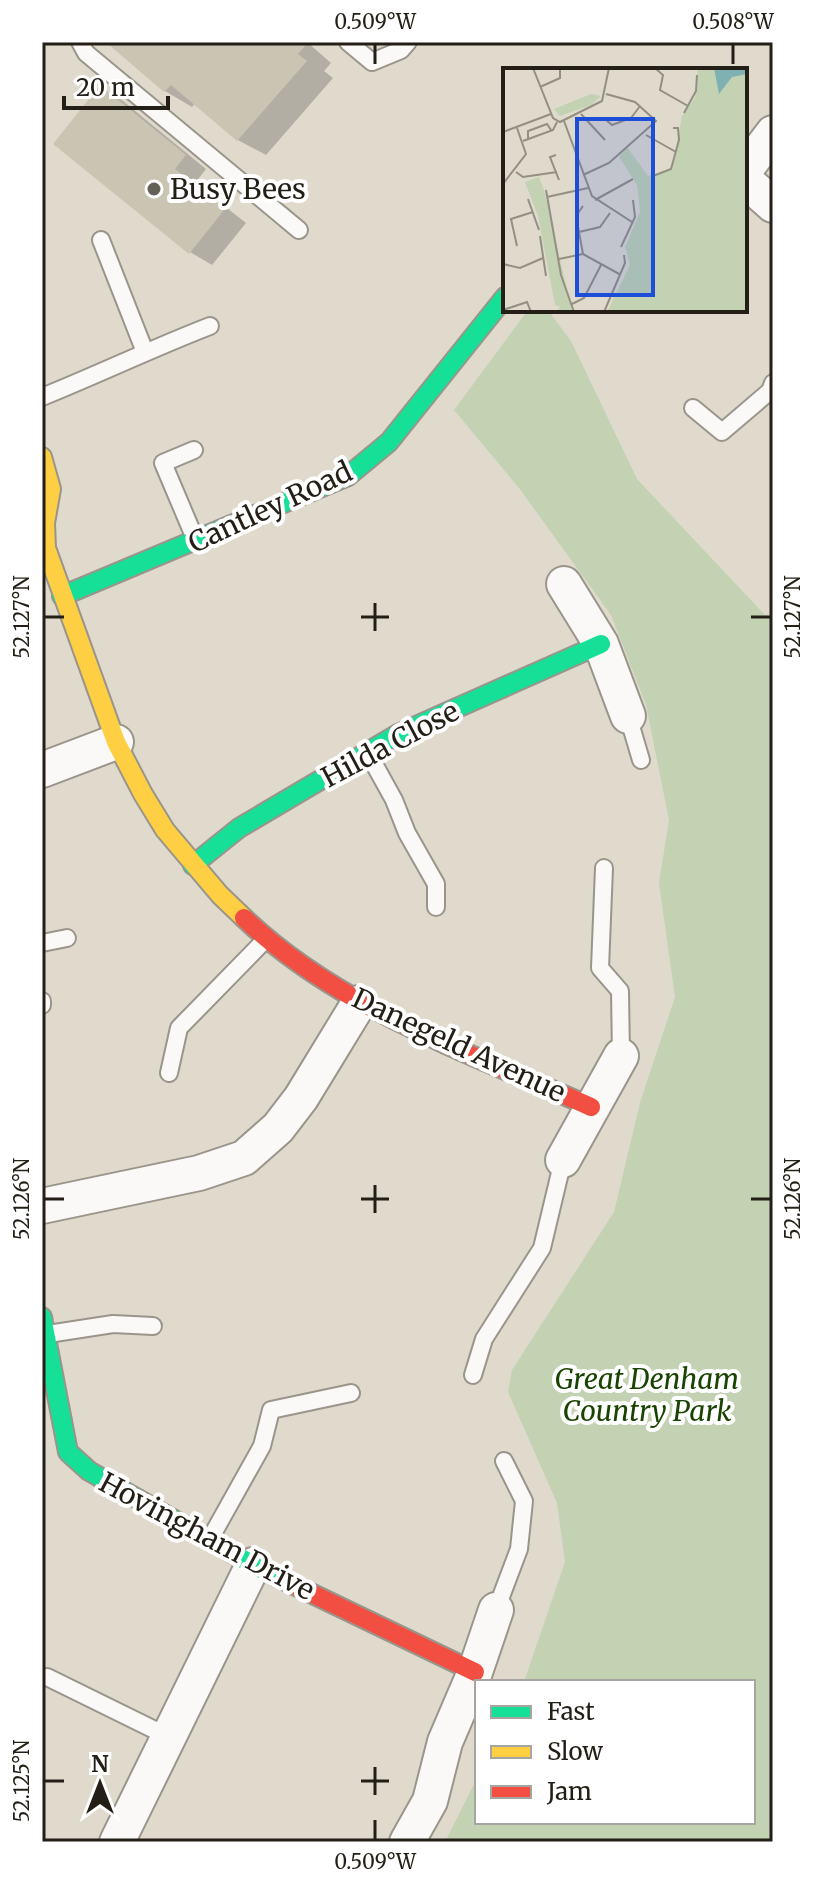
<svg xmlns="http://www.w3.org/2000/svg" width="815" height="1884" viewBox="0 0 815 1884" font-family="Merriweather,serif">
<style>
.green{fill:#c3d2b3}
.shadow{fill:#0003}
.building{fill:#cac4b2}
.lines{fill:none;stroke-linecap:round;stroke-linejoin:round}
.lane-casing{stroke:#9a958b;stroke-width:20}
.street-casing{stroke:#9a958b;stroke-width:38}
.fast-casing{stroke:#9a958b;stroke-width:22}
.slow-casing{stroke:#9a958b;stroke-width:22}
.jam-casing{stroke:#9a958b;stroke-width:22}
.lane{stroke:#faf9f7;stroke-width:16}
.street{stroke:#faf9f7;stroke-width:34}
.fast{stroke:#16e098;stroke-width:18}
.slow{stroke:#ffcf43;stroke-width:18}
.jam{stroke:#f24e42;stroke-width:18}
.ticks{fill:none;stroke:#231f16;stroke-width:3}
.poi-dot{fill:#656056;stroke:#fff;stroke-width:3}
.labels{text-anchor:middle;dominant-baseline:central;stroke-width:8;stroke-linejoin:round;paint-order:stroke}
.poi-label{font-size:28px;fill:#231f16;stroke:#fff;text-anchor:start}
.street-label{font-size:28px;fill:#231f16;stroke:#fff}
.park-label{font-size:28px;font-style:italic;fill:#194300;stroke:#fff}
.inset-road{fill:none;stroke:#948f83;stroke-width:2}
.view{fill:#1d4ed8;fill-opacity:0.15;stroke:#1d4ed8;stroke-width:4}
.inset-edge{fill:none;stroke:#231f16;stroke-width:4}
.neatline{fill:none;stroke:#231f16;stroke-width:3}
.ticks-label{font-size:20px;text-anchor:middle;fill:#231f16}
</style>
<rect width="100%" height="100%" fill="#e0dacc"/>
<path class="green" d="M528,310H548L571,341L637,479L765,615L773,616V1842H445L477,1778V1822H753V1682H524L565,1562L557,1503L508,1392L512,1370L614,1212L640,1103L675,997L659,883L669,820L646,705L611,615L519,488L454,410Z"/>
<g class="shadow">
<path d="M112,42H307L331,63L324,71L333,78L266,155L238,140L195,103L192,107L165,91Z"/>
<path d="M101,88L123,101L206,169L195,183L246,223L212,265L190,252Z"/>
</g>
<g class="building">
<path d="M109,42H301L305,46L298,54L307,61L237,141L171,85L164,92L108,44Z"/>
<path d="M100,85L186,155L175,169L225,209L189,254L53,144Z"/>
</g>
<g class="lines">
<defs>
<g id="lane">
<path d="M80,42L86,53L299,230"/>
<path d="M348,42L372,62L401,50L408,42"/>
<path d="M101,240L145,352"/>
<path d="M42,397C99,374 153,348 210,326"/>
<path d="M693,408L722,432L770,391L773,383"/>
<path d="M194,450L163,463L196,541"/>
<path d="M628,716L641,760"/>
<path d="M368,753L394,800L407,833L436,884V907"/>
<path d="M604,868L600,968L620,991L621,1056"/>
<path d="M42,943L67,938"/>
<path d="M42,1001V1005"/>
<path d="M169,1073L179,1028L266,939"/>
<path d="M48,1334L113,1324L153,1326"/>
<path d="M473,1375L484,1339L542,1248L563,1160"/>
<path d="M210,1539L262,1446L271,1410L351,1393"/>
<path d="M496,1610L519,1549L524,1501L504,1461"/>
<path d="M47,1677L169,1737"/>
</g>
<g id="street">
<path d="M745,170L773,133"/>
<path d="M745,180L773,205"/>
<path d="M564,584L601,644L628,716"/>
<path d="M42,770L116,742"/>
<path d="M563,1160L621,1056"/>
<path d="M42,1206L199,1173L244,1158L278,1128L301,1098L359,1003"/>
<path d="M117,1842L253,1565"/>
<path d="M407,1842L430,1801L445,1742L475,1672L496,1610"/>
</g>
<g id="fast">
<path d="M62,596L348,476L389,442L505,297"/>
<path d="M193,865L239,828L398,734L601,644"/>
<path d="M42,1317L68,1452L89,1471L253,1565L294,1585"/>
</g>
<path id="slow" d="M42,457L51,489L45,523L46,548L116,742L143,794L165,830L220,895L244,918"/>
<g id="jam">
<path d="M244,918C339,1009 473,1054 591,1107"/>
<path d="M294,1585L475,1672"/>
</g>
</defs>
<use href="#lane" class="lane-casing"/>
<use href="#street" class="street-casing"/>
<use href="#fast" class="fast-casing"/>
<use href="#slow" class="slow-casing"/>
<use href="#jam" class="jam-casing"/>
<use href="#lane" class="lane"/>
<use href="#street" class="street"/>
<use href="#fast" class="fast"/>
<use href="#slow" class="slow"/>
<use href="#jam" class="jam"/>
</g>
<path class="ticks" d="M375,44V64M733,44V64M375,603V631M44,617H64M361,617H389M751,617H771M375,1185V1213M44,1199H64M361,1199H389M751,1199H771M375,1767V1795M44,1781H64M361,1781H389M375,1820V1840"/>
<circle class="poi-dot" cx="154" cy="189" r="8"/>
<g class="labels">
<g class="poi-label">
<text x="170" y="189">Busy Bees</text>
</g>
<g class="street-label">
<text transform="translate(270 507) rotate(-25)">Cantley Road</text>
<text transform="translate(390 744) rotate(-28)">Hilda Close</text>
<text transform="translate(459 1045) rotate(25)">Danegeld Avenue</text>
<text transform="translate(207 1536) rotate(28)">Hovingham Drive</text>
</g>
<g class="park-label">
<text x="647" y="1379">Great Denham<tspan x="647" dy="32">Country Park</tspan></text>
</g>
</g>
<g transform="translate(503 68)">
<rect width="244" height="244" fill="#e0dacc"/>
<path d="M195,0H244V244H104L127,197L122,179L137,144L134,117L116,89L124,79L145,108L169,101L179,48L192,30ZM88,26L98,28L88,37L57,48L51,41ZM36,109L41,122L69,244H53L57,239L52,237L35,148L22,114Z" fill="#c3d2b3"/>
<path d="M211,0H244V6L229,9L216,26Z" fill="#7fb1b3"/>
<path class="inset-road" d="M30,0L50,50L57,54L99,33L106,0M152,0L160,7L157,22L185,38M37,19L57,10V0M181,45L193,23L194,7M78,46L102,72M102,51L109,57L128,50L137,38M61,53L89,128L129,154M0,64L48,46M143,67L173,84M25,71V63L44,56L48,62M20,73L50,62L54,54M53,87L47,89L56,112M13,104L20,109L54,104M80,107L106,95L153,53L132,34L103,26M150,108L168,101L176,72L175,60H170M0,116L23,86L14,60M43,122L58,207L71,244M44,129L85,120M25,131L36,162M92,132L130,111M80,138L73,148L80,186L118,207M76,164L97,159L107,145M37,168L43,208M14,178L8,151L30,144M118,179L132,149L130,132M56,191L80,186M0,196L17,200L40,190M69,236L81,230L98,197M0,242L24,234L28,244M101,244L122,195L121,187"/>
<path class="view" d="M74,51H150V227H74Z"/>
<rect width="244" height="244" class="inset-edge"/>
</g>
<rect width="815" height="1884" fill="none" stroke="#ffffff" stroke-width="88"/>
<rect x="475" y="1680" width="280" height="144" fill="#ffffff" stroke="#a7a5a2" stroke-width="2"/>
<rect x="491" y="1706" width="40" height="12" fill="#16e098" stroke="#a7a5a2" stroke-width="2"/>
<text x="547" y="1720" font-size="24" fill="#231f16">Fast</text>
<rect x="491" y="1746" width="40" height="12" fill="#ffcf43" stroke="#a7a5a2" stroke-width="2"/>
<text x="547" y="1760" font-size="24" fill="#231f16">Slow</text>
<rect x="491" y="1786" width="40" height="12" fill="#f24e42" stroke="#a7a5a2" stroke-width="2"/>
<text x="547" y="1800" font-size="24" fill="#231f16">Jam</text>
<g transform="translate(100 1784)" stroke="#ffffff" stroke-width="6" paint-order="stroke">
<path d="M0-6L14 30L0 20L-14 30Z" fill="#231f16"/>
<text y="-12" font-size="22" font-weight="bold" text-anchor="middle" fill="#231f16">N</text>
</g>
<path d="M64 96v12h104v-12" fill="none" stroke="#231f16" stroke-width="4"/>
<text x="76" y="96" font-size="24" fill="#231f16" stroke="#ffffff" stroke-width="6" paint-order="stroke">20 m</text>
<rect x="44" y="44" width="727" height="1796" class="neatline"/>
<g class="ticks-label">
<text x="375" y="29">0.509°W</text>
<text x="733" y="29">0.508°W</text>
<text transform="translate(22 617) rotate(-90)" y="7">52.127°N</text>
<text transform="translate(793 617) rotate(-90)" y="7">52.127°N</text>
<text transform="translate(22 1199) rotate(-90)" y="7">52.126°N</text>
<text transform="translate(793 1199) rotate(-90)" y="7">52.126°N</text>
<text transform="translate(22 1781) rotate(-90)" y="7">52.125°N</text>
<text x="375" y="1869">0.509°W</text>
</g>
</svg>
